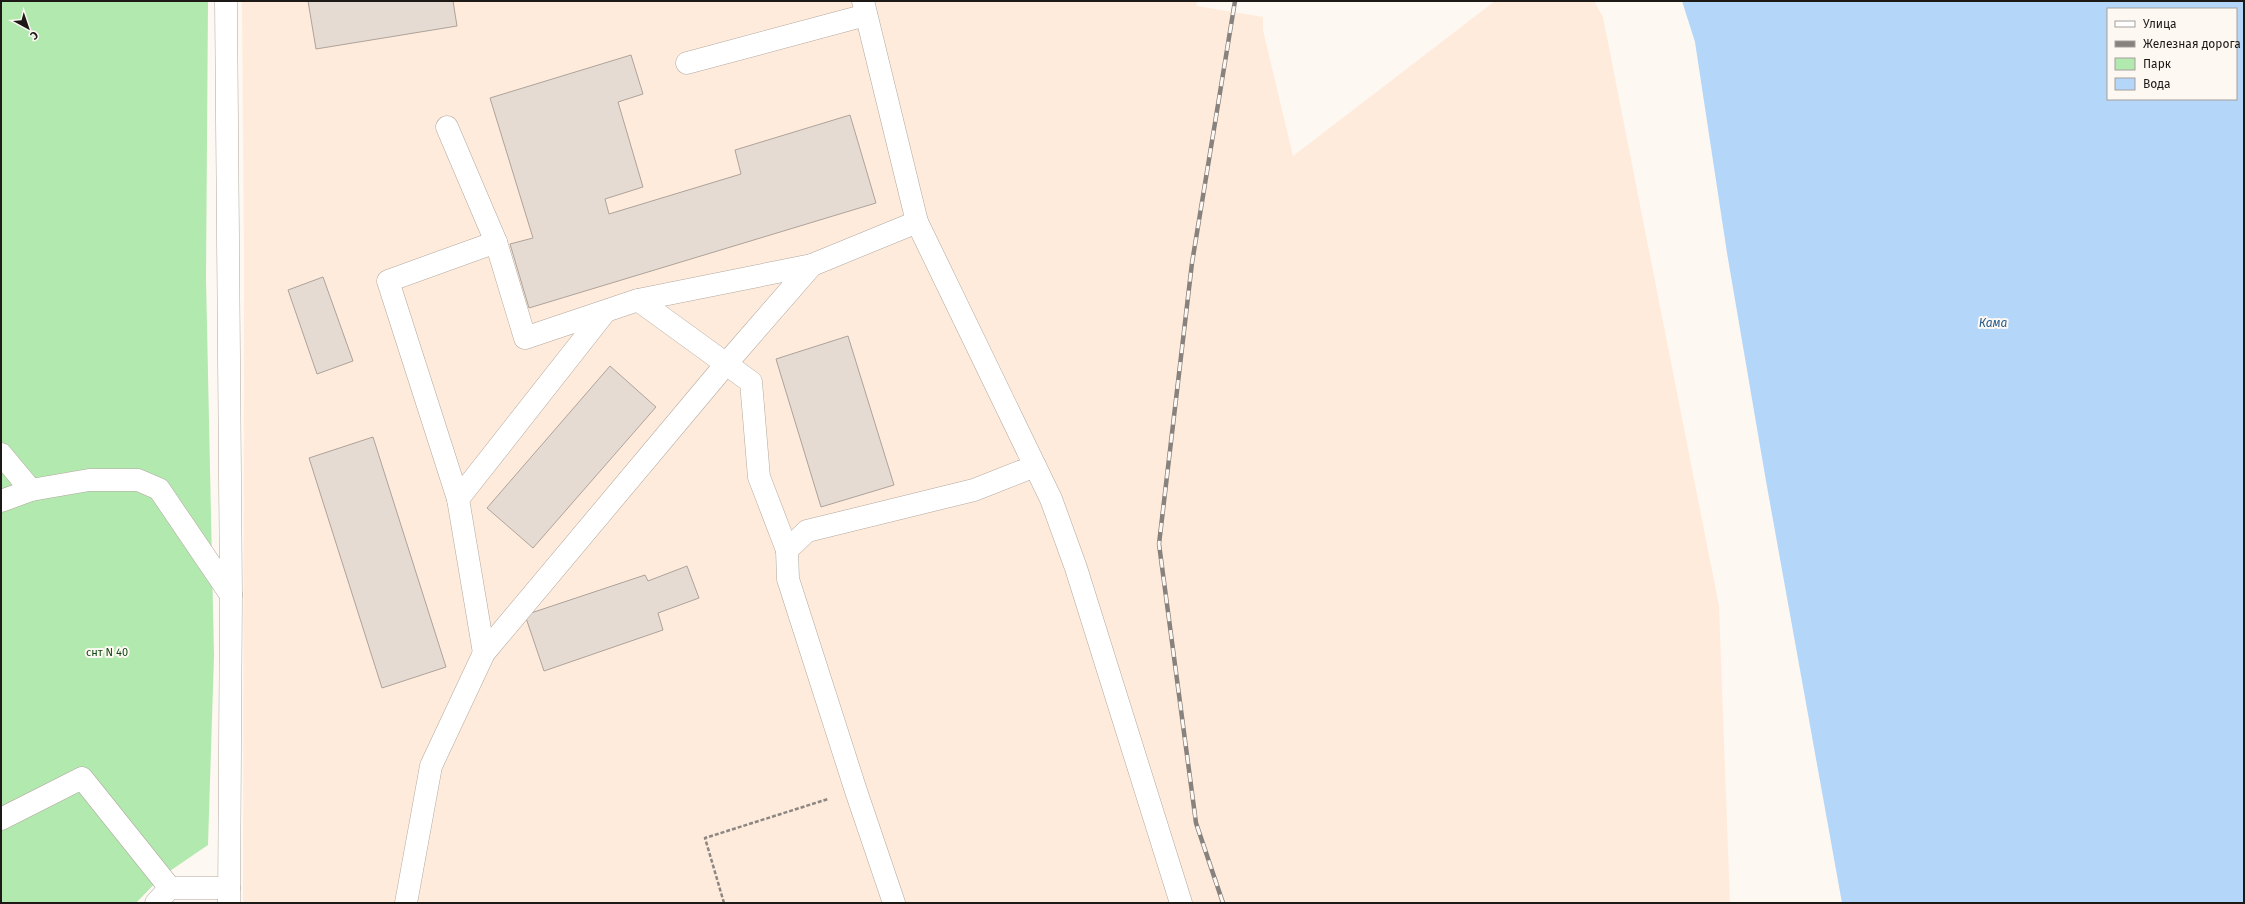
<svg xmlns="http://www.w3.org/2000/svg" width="2245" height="904" viewBox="0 0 2245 904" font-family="'Fira Sans',sans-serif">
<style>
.industrial{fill:#ffebdb}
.green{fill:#b2e9af}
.water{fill:#b4d6f9;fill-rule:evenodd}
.building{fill:#e5dbd2;stroke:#ada39b}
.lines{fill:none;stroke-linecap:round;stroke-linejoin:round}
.minor-casing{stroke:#b1a89f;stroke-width:23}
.path{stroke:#8c8783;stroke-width:2.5;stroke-dasharray:4 2;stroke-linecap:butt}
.minor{stroke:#fff;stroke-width:22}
.rail-casing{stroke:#87827e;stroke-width:4.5}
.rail{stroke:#fef8f3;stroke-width:3;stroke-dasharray:9;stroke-linecap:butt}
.labels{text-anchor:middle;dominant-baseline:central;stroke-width:4;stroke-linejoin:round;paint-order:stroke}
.park-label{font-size:11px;fill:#0f4a12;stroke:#fef8f3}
.water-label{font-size:12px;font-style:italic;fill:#205a8f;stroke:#fef8f3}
</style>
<rect width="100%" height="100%" fill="#fef8f3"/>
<path class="industrial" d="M242,1H1196L1197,6L1263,17V30L1293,156L1495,1H1594L1603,17L1719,606L1730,903H243L244,269Z"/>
<path class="green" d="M1,1H208L206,279L214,656L208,845L161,877L136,903H1Z"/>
<path class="water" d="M1682,1H2244V903H1842L1766,481L1727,253L1695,42ZM2108,9H2236V99H2108Z"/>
<g class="building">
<path d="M308,1H453L457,26L316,49Z"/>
<path d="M631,55L643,94L618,102L643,187L605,199L609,214L741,174L735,150L850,115L876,203L529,308L510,244L533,238L490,98Z"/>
<path d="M323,277L353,361L317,374L288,290Z"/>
<path d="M848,336L894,485L821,507L776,359Z"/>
<path d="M610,366L656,407L533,548L487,508Z"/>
<path d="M373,437L446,667L382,688L309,458Z"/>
<path d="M687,566L699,598L658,613L663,630L544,671L525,615L645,575L648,581Z"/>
</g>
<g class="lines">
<defs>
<g id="minor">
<path d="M226,1L231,595L229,903"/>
<path d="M687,63L866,15"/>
<path d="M917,222L1051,499L1076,568L1181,903"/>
<path d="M812,265L917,222L863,1"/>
<path d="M638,300L751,382L759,477L787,550"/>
<path d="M1,454L31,490L89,480H138L159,489L231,595"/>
<path d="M458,499L388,281L496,242"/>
<path d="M1,501L31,490"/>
<path d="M484,653L458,499L605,312"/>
<path d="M1,819L82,778L170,888"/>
<path d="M156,903L170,888H229"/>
<path d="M406,903L431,766L484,653L726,364L812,265L638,300L525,338L496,242L447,127"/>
<path d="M894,903L856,791L788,579L787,550L807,531L974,490L1035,466"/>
</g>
</defs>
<use href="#minor" class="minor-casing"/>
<path class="path" d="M724,903L705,838L828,799"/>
<use href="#minor" class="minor"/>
<defs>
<path id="rail" d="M1223,903L1196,823L1159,544L1192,263L1235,1"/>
</defs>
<use href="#rail" class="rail-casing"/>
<use href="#rail" class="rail"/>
</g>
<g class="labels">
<g class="park-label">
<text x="107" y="652">снт N 40</text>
</g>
<g class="water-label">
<text x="1993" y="323">Кама</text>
</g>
</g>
<rect width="2245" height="904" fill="none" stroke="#1c1916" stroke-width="4"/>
<rect x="2107" y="8" width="130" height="92" fill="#fef8f3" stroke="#a49f9b"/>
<rect x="2115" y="21" width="20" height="6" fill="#ffffff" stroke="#a49f9b"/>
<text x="2143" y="28" font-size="12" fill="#1c1916">Улица</text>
<rect x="2115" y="41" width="20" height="6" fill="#87827e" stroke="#a49f9b"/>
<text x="2143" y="48" font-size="12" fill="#1c1916">Железная дорога</text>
<rect x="2115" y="58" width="20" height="12" fill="#b2e9af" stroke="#a49f9b"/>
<text x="2143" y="68" font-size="12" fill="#1c1916">Парк</text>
<rect x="2115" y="78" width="20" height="12" fill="#b4d6f9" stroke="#a49f9b"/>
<text x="2143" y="88" font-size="12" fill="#1c1916">Вода</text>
<g transform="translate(28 28) rotate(140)" stroke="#fef8f3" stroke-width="3" paint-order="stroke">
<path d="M0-3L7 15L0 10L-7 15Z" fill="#1c1916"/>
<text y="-6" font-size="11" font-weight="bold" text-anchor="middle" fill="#1c1916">С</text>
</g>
</svg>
